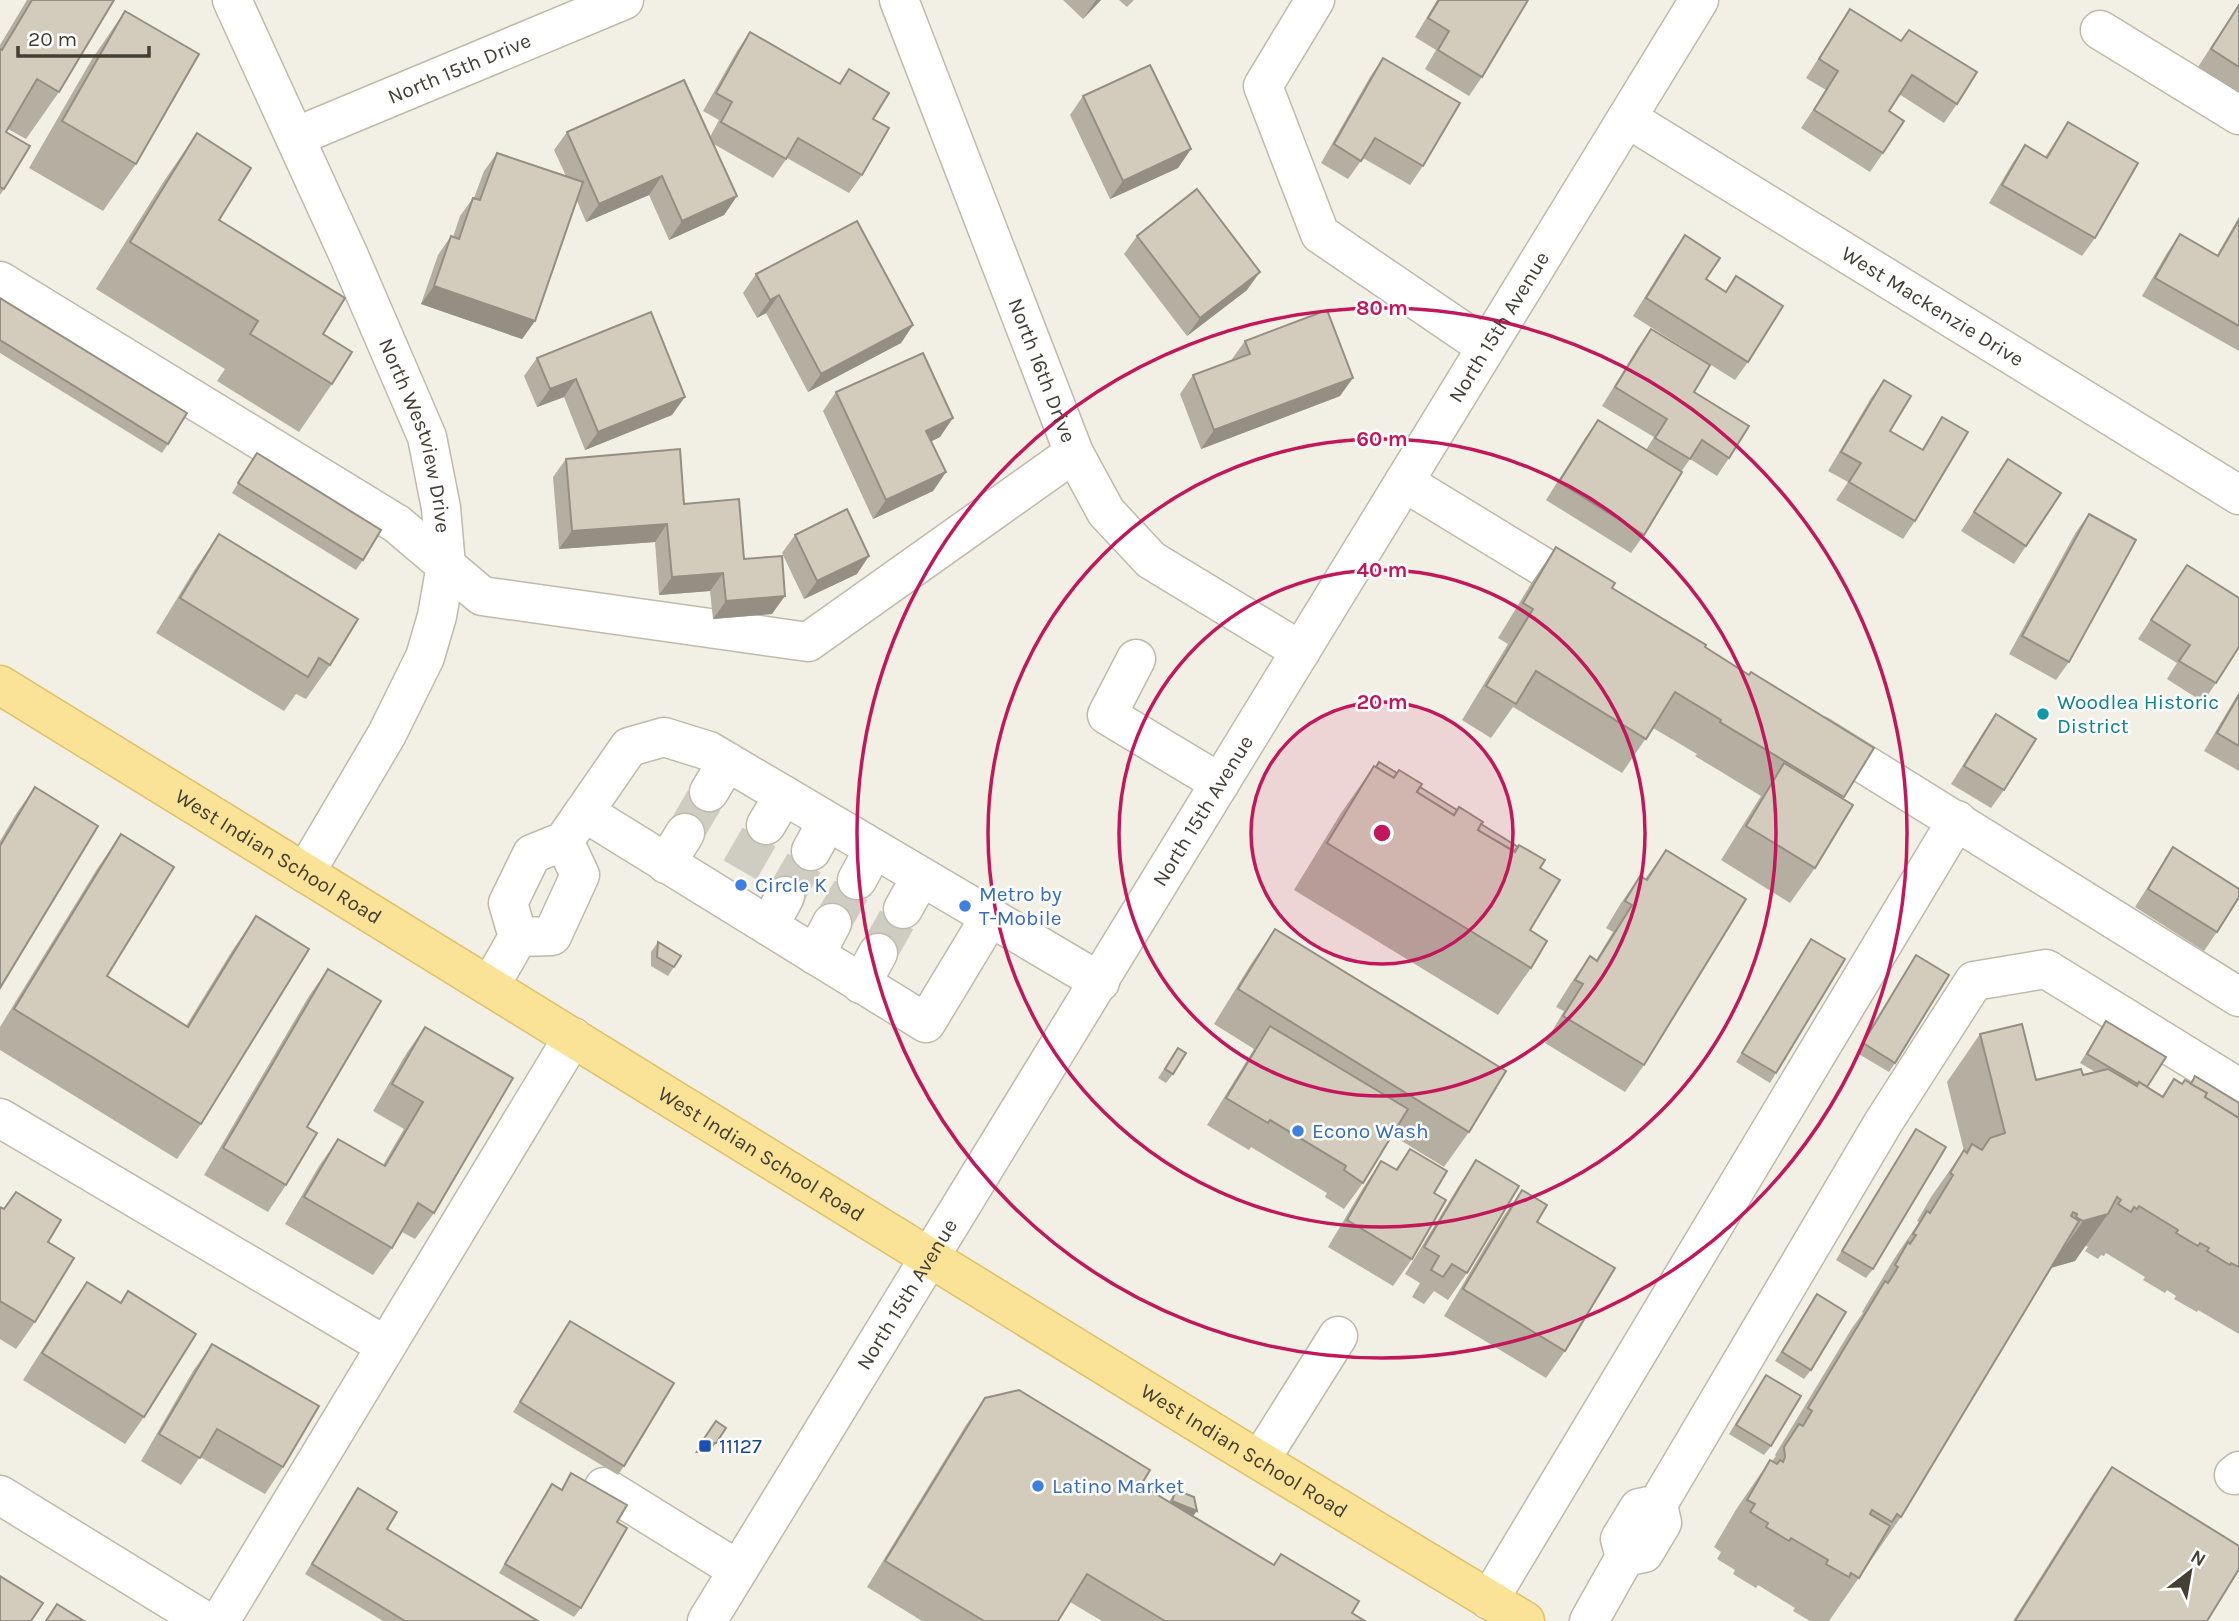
<svg xmlns="http://www.w3.org/2000/svg" width="2239" height="1621" viewBox="0 0 2239 1621" font-family="Karla,sans-serif">
<style>
.lines{fill:none;stroke-linecap:round;stroke-linejoin:round}
.minor-tunnel{stroke:#cfccc2;stroke-width:38;stroke-dasharray:38 19;stroke-linecap:butt}
.minor-casing{stroke:#c0baab;stroke-width:41}
.major-casing{stroke:#dfc167;stroke-width:41}
.minor{stroke:#fff;stroke-width:38}
.major{stroke:#fae396;stroke-width:38}
.wall{fill:#b5afa1}
.shaded-wall{fill:#948e83}
.building{fill:#d3cbbb;stroke:#948e83;stroke-width:2}
.ring{fill:none;stroke:#c2185b;stroke-width:3.5}
.culture-dot{fill:#0f9aa8;stroke:#fff;stroke-width:2.5}
.shop-dot{fill:#3f7fe0;stroke:#fff;stroke-width:2.5}
.transit-dot{fill:#1a4fb4;stroke:#fff;stroke-width:2.5}
.labels{text-anchor:middle;dominant-baseline:central;stroke-width:5;stroke-linejoin:round;paint-order:stroke}
.street-label{font-size:21px;fill:#443f35;stroke:#fff}
.culture-label{font-size:21px;fill:#0d838f;stroke:#fff;text-anchor:start}
.shop-label{font-size:21px;fill:#366cbe;stroke:#fff;text-anchor:start}
.transit-label{font-size:21px;fill:#164399;stroke:#fff;text-anchor:start}
.centre{fill:#c2185b;stroke:#fff;stroke-width:3.5}
.ring-label{font-size:21px;text-anchor:middle;font-weight:bold;fill:#c2185b;stroke:#fff;stroke-width:5;stroke-linejoin:round;paint-order:stroke}
</style>
<rect width="100%" height="100%" fill="#f2efe5"/>
<g class="lines">
<g class="minor-tunnel">
<path d="M685,833L709,792"/>
<path d="M740,870L766,825"/>
<path d="M785,896L811,851"/>
<path d="M832,923L857,880"/>
<path d="M878,953L903,909"/>
</g>
<defs>
<g id="minor">
<path id="s1" d="M232,0L349,256L427,437L441,508L446,565L437,616L425,657L387,734L305,873"/>
<path id="s2" d="M899,0L1074,453L1106,512L1151,560L1301,651"/>
<path d="M1315,0L1263,86L1320,234L1486,347"/>
<path d="M2100,30L2239,115"/>
<path id="s3" d="M1627,118L2239,495"/>
<path id="s4" d="M295,137L624,0"/>
<path d="M0,281L397,524L482,596L808,642L1074,453"/>
<path d="M1404,482L1589,595"/>
<path d="M1136,659L1107,715L1220,783"/>
<path d="M1819,736L2239,997"/>
<path d="M709,792L727,762"/>
<path d="M584,812L926,1023L990,917"/>
<path d="M766,825L784,795"/>
<path d="M811,851L827,822"/>
<path d="M666,864L685,833"/>
<path d="M857,880L874,849"/>
<path d="M903,909L921,877"/>
<path d="M769,926L785,896"/>
<path d="M518,937L552,936L580,875L564,841"/>
<path d="M815,955L832,923"/>
<path d="M861,984L878,953"/>
<path d="M490,986L518,937L508,903L532,854L564,841L629,747L664,737L709,751L1100,982"/>
<path d="M0,1118L386,1346"/>
<path d="M1260,1460L1338,1336"/>
<path d="M2234,1475L2239,1471"/>
<path d="M604,1487L738,1570"/>
<path d="M0,1495L205,1621"/>
<path d="M1658,1504L1883,1123L1974,981L2046,969L2239,1088"/>
<path d="M1489,1600L1957,820"/>
<path d="M220,1621L573,1037"/>
<path id="s5" d="M707,1621L1699,0"/>
<path d="M1589,1621L1625,1557L1620,1539L1639,1508L1658,1504L1662,1523L1644,1553L1625,1557"/>
</g>
<g id="major">
<path id="s6" d="M0,685L1229,1442L1525,1621"/>
</g>
</defs>
<use href="#minor" class="minor-casing"/>
<use href="#major" class="major-casing"/>
<use href="#minor" class="minor"/>
<use href="#major" class="major"/>
</g>
<g class="wall">
<path d="M27,0H114L59,92L26,139L8,129L6,132L4,189L0,195V45Z"/>
<path d="M1063,0H1101L1083,19Z"/>
<path d="M1119,0H1134L1127,7Z"/>
<path d="M1437,0H1528L1482,77L1469,96L1425,69L1436,50L1415,37Z"/>
<path d="M2239,4V93L2198,67Z"/>
<path d="M1850,9L1957,104L1944,123L1899,94L1889,111L1883,153L1870,172L1801,128L1826,90L1806,78Z"/>
<path d="M125,11L136,164L103,211L29,168L92,59Z"/>
<path d="M750,32L839,83L849,69L873,119L862,175L849,193L787,158L773,178L712,143L737,196L724,215L669,240L649,195L586,222L577,201L535,321L522,339L421,304L438,255L451,236L453,237L460,216L473,198H474L484,171L497,153L566,176L554,150L567,132L710,137L719,120L703,111L737,51Z"/>
<path d="M1383,58L1423,166L1410,185L1363,158L1348,179L1321,163L1370,77Z"/>
<path d="M1083,96L1191,149L1178,168L1110,199L1070,115Z"/>
<path d="M2068,122L2095,238L2082,256L1989,203L2012,164L2025,145L2045,157Z"/>
<path d="M197,133L219,220L323,334L332,384L299,432L217,381L225,369L96,289L164,181Z"/>
<path d="M2239,217V351L2142,296L2167,253L2180,234L2217,255Z"/>
<path d="M1685,235L1706,279L1725,292L1736,276L1748,362L1735,380L1633,316L1672,253Z"/>
<path d="M1137,236L1247,290L1187,336L1124,254Z"/>
<path d="M756,274L913,325L901,343L808,392L766,313L757,318L743,293Z"/>
<path d="M0,298L168,444L162,453L0,353Z"/>
<path d="M1651,329L1694,392L1729,458L1717,476L1690,459L1681,472L1644,535L1631,553L1546,500L1585,438L1598,420L1646,450L1654,437L1602,406L1638,347Z"/>
<path d="M1245,341L1340,396L1201,449L1180,394L1193,375L1232,360V359Z"/>
<path d="M537,358L672,415L585,450L564,397L537,407L524,376Z"/>
<path d="M1884,380L1890,431L1922,449L1942,417L1915,521L1903,539L1836,500L1848,482L1828,471L1871,398Z"/>
<path d="M836,392L940,437L931,441L946,472L933,491L873,519L823,411Z"/>
<path d="M257,453L363,560L356,570L232,493Z"/>
<path d="M566,459L684,504L744,559L772,614L713,619L710,591L659,595L655,542L559,549L553,477Z"/>
<path d="M2008,459L2026,546L2014,564L1961,531Z"/>
<path d="M2089,514L2069,662L2056,680L2009,654L2076,532Z"/>
<path d="M219,534L330,665L306,699L296,694L284,711L156,633L195,569Z"/>
<path d="M795,535L857,574L804,599L782,553Z"/>
<path d="M1556,547L1612,588L1705,647L1749,675L1874,748L1843,799L1815,868L1790,903L1721,860L1761,796L1695,756L1697,754L1653,728L1622,773L1513,707L1491,738L1462,720L1508,644L1498,638L1532,582Z"/>
<path d="M2187,565L2216,683L2203,702L2167,679L2177,663L2138,639Z"/>
<path d="M2239,692V771L2204,751Z"/>
<path d="M1996,714L2004,790L1991,808L1951,784L1983,733Z"/>
<path d="M1374,766L1420,787L1481,824L1540,868L1530,930L1531,968L1498,1015L1294,890L1341,813Z"/>
<path d="M35,787L0,988V841L16,814Z"/>
<path d="M121,834L107,976L186,1026L232,951L256,916L201,1124L177,1159L0,1050V1027L97,869Z"/>
<path d="M2173,847L2217,932L2204,951L2135,907Z"/>
<path d="M1666,850L1644,1065L1625,1092L1545,1043L1564,1011L1556,1007L1571,983L1590,956L1596,960L1613,932L1606,928L1621,903L1640,876L1645,879Z"/>
<path d="M1275,929L1469,1132L1444,1167L1392,1135L1363,1183L1344,1209L1325,1197L1327,1193L1251,1147L1249,1150L1207,1125L1254,1049L1214,1024L1251,964Z"/>
<path d="M1811,939L1776,1073L1770,1083L1736,1062Z"/>
<path d="M658,942L674,967L668,976L651,966V952Z"/>
<path d="M1916,955L1895,1063L1889,1072L1857,1053Z"/>
<path d="M328,969L307,1127L286,1185L268,1212L204,1175L309,996Z"/>
<path d="M2106,1021L2147,1087L2162,1096L2174,1079L2182,1083H2190L2195,1076L2239,1103V1334L2198,1310L2197,1312L2174,1299L2176,1296L2167,1290L2165,1293L2143,1280L2145,1277L2106,1253L2104,1256L2101,1255L2098,1259L2085,1251L2088,1247L2085,1245L2075,1261L2051,1268L1901,1517L1829,1621H1810L1793,1611L1795,1608L1758,1585L1756,1588L1733,1574L1735,1570L1717,1559L1721,1552L1714,1547L1737,1508L1770,1460L1772,1461L1776,1456L1775,1455L1852,1328L1863,1313L1862,1312L1894,1259L1919,1222L1917,1221L1931,1197L1964,1150V1151L1947,1082L1980,1034L2036,1080L2083,1075L2095,1072L2080,1063Z"/>
<path d="M425,1027L434,1213L415,1239L402,1232L392,1248L373,1275L285,1224L319,1166L338,1139L383,1165L404,1129L373,1111L406,1054Z"/>
<path d="M1172,1057L1173,1074L1166,1083L1158,1078Z"/>
<path d="M1916,1129L1873,1269L1866,1278L1836,1260Z"/>
<path d="M1410,1149L1434,1193L1412,1259L1393,1286L1328,1247L1363,1188L1381,1161L1395,1170Z"/>
<path d="M1476,1160L1467,1273L1448,1300L1434,1291L1424,1304L1412,1297L1420,1283L1405,1274L1458,1187Z"/>
<path d="M1522,1190L1537,1222L1565,1351L1546,1378L1444,1316L1503,1217Z"/>
<path d="M16,1192L48,1242L35,1322L16,1349L0,1339V1207L4,1209Z"/>
<path d="M87,1282L120,1303L128,1291L144,1417L125,1444L23,1380L68,1309Z"/>
<path d="M1817,1294L1811,1370L1804,1379L1775,1361Z"/>
<path d="M570,1321L624,1466L618,1475L513,1412Z"/>
<path d="M212,1344L283,1467L265,1494L200,1457L181,1485L141,1461L193,1371Z"/>
<path d="M1766,1375L1771,1446L1764,1455L1729,1434Z"/>
<path d="M985,1398L1141,1485L1169,1502L1176,1490L1193,1516L1273,1565L1281,1554L1352,1613L1365,1621H1102L1070,1602L1058,1621H922L867,1587L966,1425Z"/>
<path d="M2112,1467L2207,1621H2013L2093,1494Z"/>
<path d="M571,1473L617,1522L581,1608L574,1617L499,1573L552,1484L561,1490Z"/>
<path d="M358,1488L387,1529L538,1621H383L305,1574Z"/>
</g>
<g class="shaded-wall">
<path d="M1096,0H1101L1083,19Z"/>
<path d="M1191,149L1178,168L1110,199L1123,181Z"/>
<path d="M662,176L649,195L586,222L599,204Z"/>
<path d="M737,196L724,215L669,240L682,221Z"/>
<path d="M1260,272L1247,290L1187,336L1200,318Z"/>
<path d="M434,286L535,321L522,339L421,304Z"/>
<path d="M779,295L766,313L757,318L770,300Z"/>
<path d="M913,325L901,343L808,392L821,374Z"/>
<path d="M1353,378L1340,396L1201,449L1214,430Z"/>
<path d="M576,379L564,397L537,407L550,389Z"/>
<path d="M685,397L672,415L585,450L598,432Z"/>
<path d="M953,418L940,437L914,450L926,431Z"/>
<path d="M946,472L933,491L873,519L886,500Z"/>
<path d="M667,524L655,542L559,549L572,531Z"/>
<path d="M869,556L857,574L804,599L817,581Z"/>
<path d="M723,573L710,591L659,595L672,577Z"/>
<path d="M785,596L772,614L713,619L726,601Z"/>
<path d="M2108,1214L2075,1261L2050,1268L2083,1221Z"/>
<path d="M701,1443H716L709,1453H695Z"/>
<path d="M1172,1501L1197,1511L1190,1520L1165,1510Z"/>
</g>
<g class="building">
<path d="M32,0H114L59,92L37,79L6,132L30,146L4,189L0,187V49L2,50Z"/>
<path d="M1439,0H1528L1482,77L1438,50L1449,31L1428,18Z"/>
<path d="M2239,5V67L2211,49Z"/>
<path d="M1850,9L1901,41L1909,30L1977,72L1957,104L1912,75L1889,111L1904,121L1883,153L1814,110L1838,71L1819,59Z"/>
<path d="M125,11L199,54L136,164L62,121Z"/>
<path d="M750,32L840,84L849,69L889,93L873,119L889,128L862,175L798,138L786,159L721,122L732,102L716,93Z"/>
<path d="M1383,58L1460,103L1423,166L1375,138L1361,161L1334,144Z"/>
<path d="M1150,65L1191,149L1123,181L1083,96Z"/>
<path d="M684,80L737,196L682,221L662,176L599,204L567,132Z"/>
<path d="M2068,122L2138,163L2095,238L2002,185L2025,145L2047,158Z"/>
<path d="M197,133L251,168L219,220L345,298L323,334L352,352L332,384L250,334L258,321L130,242Z"/>
<path d="M497,153L583,182L535,321L434,286L451,236L459,239L473,198L480,200Z"/>
<path d="M1197,189L1260,272L1200,318L1137,236Z"/>
<path d="M2239,220V326L2155,278L2180,234L2218,256Z"/>
<path d="M857,221L913,325L821,374L779,295L770,300L756,274Z"/>
<path d="M1685,235L1720,258L1706,279L1726,292L1736,276L1783,306L1748,362L1646,298Z"/>
<path d="M0,298L187,413L168,444L0,340Z"/>
<path d="M1327,310L1353,378L1214,430L1193,375L1250,354L1245,341Z"/>
<path d="M651,312L685,397L598,432L576,379L550,389L537,358Z"/>
<path d="M1651,329L1710,365L1694,392L1749,426L1729,458L1702,440L1690,459L1655,438L1667,419L1615,387Z"/>
<path d="M923,353L953,418L926,431L946,472L886,500L836,392Z"/>
<path d="M1884,380L1911,396L1890,431L1923,450L1942,417L1968,432L1915,521L1849,482L1861,463L1841,452Z"/>
<path d="M1598,420L1682,472L1644,535L1559,482Z"/>
<path d="M680,449L684,504L739,499L744,559L782,556L785,596L726,601L723,573L672,577L667,524L572,531L566,459Z"/>
<path d="M257,453L381,530L363,560L238,483Z"/>
<path d="M2008,459L2061,493L2026,546L1974,512Z"/>
<path d="M847,509L869,556L817,581L795,535Z"/>
<path d="M2089,514L2136,540L2069,662L2022,636Z"/>
<path d="M219,534L358,619L330,665L319,658L308,677L180,598Z"/>
<path d="M1556,547L1615,583L1612,588L1706,645L1705,647L1749,675L1751,672L1874,748L1844,797L1720,722L1721,720L1675,692L1646,739L1536,671L1516,704L1486,686L1533,609L1523,603Z"/>
<path d="M2187,565L2239,598V647L2216,683L2179,661L2190,645L2151,620Z"/>
<path d="M2239,695V746L2217,733Z"/>
<path d="M1996,714L2036,739L2004,790L1964,766Z"/>
<path d="M1379,762L1397,773L1394,778L1376,767Z"/>
<path d="M1784,763L1853,805L1815,868L1746,826Z"/>
<path d="M1374,766L1394,778L1399,770L1422,784L1417,792L1454,815L1459,807L1483,822L1478,830L1515,852L1519,845L1545,860L1540,868L1560,880L1530,930L1547,941L1531,968L1327,843Z"/>
<path d="M35,787L98,826L0,988V846Z"/>
<path d="M1420,787L1457,810L1454,815L1417,792Z"/>
<path d="M1481,824L1518,847L1514,851L1478,830Z"/>
<path d="M121,834L174,867L107,976L188,1027L256,916L309,949L201,1124L14,1009Z"/>
<path d="M2173,847L2239,889V897L2217,932L2148,889Z"/>
<path d="M1666,850L1746,899L1644,1065L1563,1016L1583,984L1575,980L1590,956L1597,961L1632,905L1625,901L1640,876L1647,880Z"/>
<path d="M1275,929L1506,1071L1469,1132L1238,989Z"/>
<path d="M1811,939L1845,959L1776,1073L1742,1053Z"/>
<path d="M658,942L681,956L674,967L657,957Z"/>
<path d="M1916,955L1949,975L1895,1063L1863,1043Z"/>
<path d="M328,969L381,1001L307,1127L317,1133L286,1185L223,1148Z"/>
<path d="M2106,1021L2166,1057L2147,1087L2139,1082L2138,1084L2087,1054Z"/>
<path d="M2022,1024L2036,1080L2081,1069L2083,1075L2108,1069L2137,1086L2139,1082L2163,1097L2174,1079L2182,1084L2185,1080L2207,1093L2205,1097L2239,1118V1267L2231,1263L2230,1265L2207,1251L2209,1248L2200,1243L2198,1246L2176,1233L2178,1230L2139,1206L2137,1209L2134,1207L2131,1212L2118,1204L2121,1200L2117,1197L2108,1214L2083,1221L2076,1217L2077,1214L2073,1212L2071,1216L2079,1221L1901,1517L1897,1514L1892,1522L1872,1510L1870,1514L1890,1526L1859,1578L1851,1573L1849,1577L1826,1564L1828,1560L1791,1538L1789,1541L1766,1527L1768,1523L1750,1512L1755,1504L1747,1500L1770,1460L1777,1464L1780,1460L1783,1462L1785,1457L1784,1447L1799,1424L1803,1426L1812,1411L1808,1408L1885,1281L1888,1283L1898,1267L1895,1265L1908,1242L1910,1244L1916,1235L1913,1234L1927,1211L1930,1213L1953,1175L1950,1173L1964,1150L1967,1153L1972,1144L1982,1150L1990,1138L2005,1133L1980,1034Z"/>
<path d="M1270,1026L1408,1109L1363,1183L1344,1170L1346,1166L1270,1120L1268,1123L1226,1098Z"/>
<path d="M425,1027L513,1078L434,1213L418,1203L392,1248L304,1197L338,1139L385,1166L423,1102L392,1084Z"/>
<path d="M1178,1048L1186,1053L1173,1074L1165,1069Z"/>
<path d="M2195,1076L2239,1103V1118L2205,1097L2207,1093L2191,1084Z"/>
<path d="M1916,1129L1946,1147L1873,1269L1842,1251Z"/>
<path d="M1410,1149L1447,1171L1434,1193L1446,1200L1412,1259L1347,1220L1381,1161L1397,1170Z"/>
<path d="M1476,1160L1519,1186L1467,1273L1452,1264L1443,1277L1431,1270L1439,1256L1424,1247Z"/>
<path d="M1522,1190L1547,1205L1537,1222L1615,1268L1565,1351L1463,1289Z"/>
<path d="M16,1192L61,1220L48,1242L74,1258L35,1322L0,1301V1207L4,1209Z"/>
<path d="M87,1282L121,1303L128,1291L196,1334L144,1417L42,1353Z"/>
<path d="M1817,1294L1846,1312L1811,1370L1782,1352Z"/>
<path d="M570,1321L674,1383L624,1466L520,1402Z"/>
<path d="M212,1344L319,1406L283,1467L217,1429L200,1458L159,1434Z"/>
<path d="M1766,1375L1801,1396L1771,1446L1736,1425Z"/>
<path d="M1019,1390L1150,1470L1141,1485L1274,1565L1281,1554L1359,1601L1352,1613L1365,1621H1165L1087,1574L1058,1621H984L885,1561L985,1398Z"/>
<path d="M716,1421L726,1428L716,1443H701Z"/>
<path d="M2112,1467L2239,1546V1569L2207,1621H2015Z"/>
<path d="M571,1473L627,1505L617,1522L627,1528L581,1608L505,1564L552,1484L562,1490Z"/>
<path d="M358,1488L397,1512L387,1529L538,1621H405L312,1564Z"/>
<path d="M1176,1490L1194,1497L1197,1511L1172,1501Z"/>
<path d="M0,1576L43,1603L31,1621H0Z"/>
<path d="M57,1604L84,1621H46Z"/>
</g>
<circle cx="1382" cy="833" r="131" fill="#c2185b" fill-opacity=".12"/>
<g class="ring">
<circle cx="1382" cy="833" r="131"/>
<circle cx="1382" cy="833" r="263"/>
<circle cx="1382" cy="833" r="394"/>
<circle cx="1382" cy="833" r="525"/>
</g>
<circle class="culture-dot" cx="2043" cy="714" r="7"/>
<g class="shop-dot">
<circle cx="741" cy="885" r="7"/>
<circle cx="965" cy="906" r="7"/>
<circle cx="1298" cy="1131" r="7"/>
<circle cx="1038" cy="1486" r="7"/>
</g>
<rect class="transit-dot" x="698" y="1439" width="14" height="14" rx="3.5"/>
<g class="labels">
<g class="street-label">
<text stroke="none"><textPath href="#s4" startOffset="178">North 15th Drive</textPath></text>
<text stroke="none"><textPath href="#s3" startOffset="359">West Mackenzie Drive</textPath></text>
<text stroke="none"><textPath href="#s5" startOffset="1517">North 15th Avenue</textPath></text>
<text stroke="none"><textPath href="#s2" startOffset="397">North 16th Drive</textPath></text>
<text stroke="none"><textPath href="#s1" startOffset="474">North Westview Drive</textPath></text>
<text stroke="none"><textPath href="#s5" startOffset="950">North 15th Avenue</textPath></text>
<text stroke="none"><textPath href="#s6" startOffset="327">West Indian School Road</textPath></text>
<text stroke="none"><textPath href="#s6" startOffset="894">West Indian School Road</textPath></text>
<text stroke="none"><textPath href="#s5" startOffset="383">North 15th Avenue</textPath></text>
<text stroke="none"><textPath href="#s6" startOffset="1461">West Indian School Road</textPath></text>
</g>
<g class="culture-label">
<text x="2057" y="702">Woodlea Historic<tspan x="2057" dy="24">District</tspan></text>
</g>
<g class="shop-label">
<text x="755" y="885">Circle K</text>
<text x="979" y="894">Metro by<tspan x="979" dy="24">T-Mobile</tspan></text>
<text x="1312" y="1131">Econo Wash</text>
<text x="1052" y="1486">Latino Market</text>
</g>
<g class="transit-label">
<text x="719" y="1446">11127</text>
</g>
</g>
<circle cx="1382" cy="833" r="10" class="centre"/>
<g class="ring-label">
<text x="1382" y="315">80 m</text>
<text x="1382" y="446">60 m</text>
<text x="1382" y="577">40 m</text>
<text x="1382" y="709">20 m</text>
</g>
<g transform="translate(2190 1572) rotate(31)" stroke="#ffffff" stroke-width="5" paint-order="stroke">
<path d="M0-5L12 26L0 18L-12 26Z" fill="#443f35"/>
<text y="-10" font-size="19" font-weight="bold" text-anchor="middle" fill="#443f35">N</text>
</g>
<path d="M18 46v10h131v-10" fill="none" stroke="#443f35" stroke-width="3.5"/>
<text x="28" y="46" font-size="21" fill="#443f35" stroke="#ffffff" stroke-width="5" paint-order="stroke">20 m</text>
</svg>
